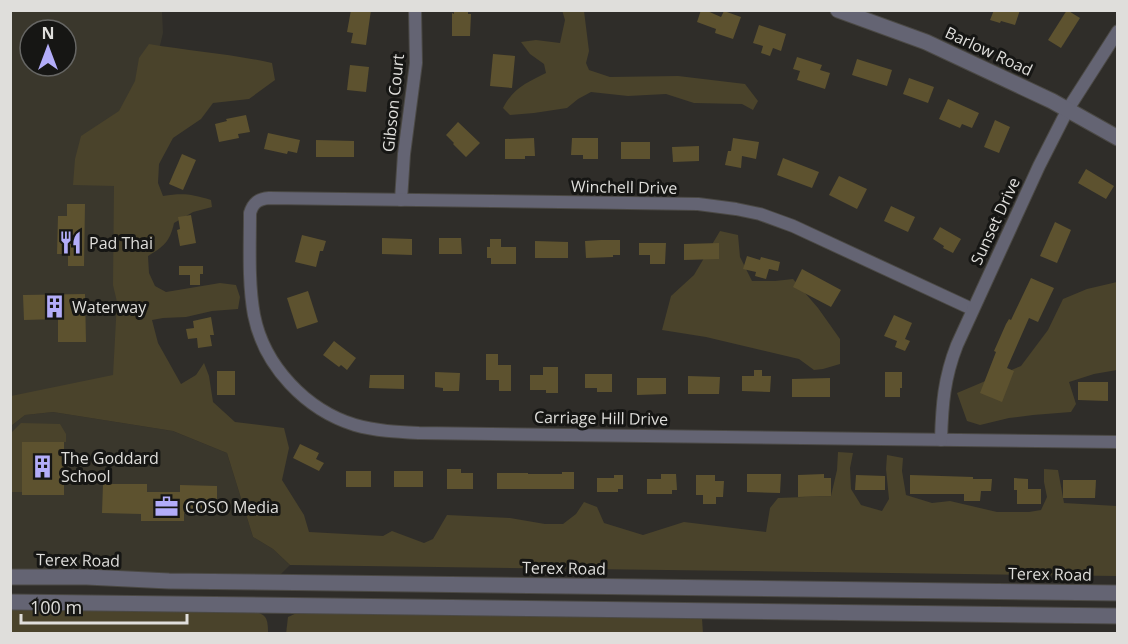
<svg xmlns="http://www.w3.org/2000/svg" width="1128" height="644" viewBox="0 0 1128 644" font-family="'Open Sans',sans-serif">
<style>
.built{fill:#3a372c;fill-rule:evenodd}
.green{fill:#4a432b}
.building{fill:#5d522f}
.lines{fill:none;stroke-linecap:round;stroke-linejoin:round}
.minor-casing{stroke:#4b4945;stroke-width:14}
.tertiary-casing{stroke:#4b4945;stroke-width:17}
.minor{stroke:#646473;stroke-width:12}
.tertiary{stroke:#646473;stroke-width:15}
.labels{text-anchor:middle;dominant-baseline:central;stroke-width:6;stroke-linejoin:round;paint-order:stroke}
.street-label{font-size:16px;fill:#dfdedb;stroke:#161614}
.poi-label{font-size:16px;fill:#dfdedb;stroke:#161614;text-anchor:start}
</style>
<rect width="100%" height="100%" fill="#2f2d29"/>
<g class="built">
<path d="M11,11H162L163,33L136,144L121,292L120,380L11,397ZM30,30H66V66H30Z"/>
<path d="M53,412L173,431L227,453L253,537L273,549L290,565L273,582L11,577V426L25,415Z"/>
</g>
<g class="green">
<path d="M562,10L584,11L589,51L586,63L589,70L610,77L678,76L745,84L758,101L753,110L742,104L694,103L666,94L628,96L591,92L578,99L567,108L534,113L510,115L503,108C513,88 528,82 546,73L544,64L530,54L521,42L536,40L560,43L565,20Z"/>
<path d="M149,44C190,51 232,54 272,63L275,80L249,99L213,103L201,119L173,138L159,164L158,183L163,196C183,193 191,194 211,200L212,207L193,212L174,223C170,242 163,247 148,256L149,273L155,286L166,292L220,283L236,285L240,297L238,309L212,311L186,317L163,318L152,320L158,343L181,384L196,375L204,363L209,376L213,402L235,422L284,428L289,448L282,480L304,515L309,532L383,536L392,531L424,543L433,539L447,515L510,518L545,524H563L576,514L584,502L597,507L604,523L643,535L684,522L766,532L770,508L778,498L831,496L837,470L838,452L853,453L850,468L851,489L861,505L882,511L889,499L886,469L887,455L903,458L902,471L906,495L932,503L950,501L997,512H1029L1041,510L1047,497L1044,482V469L1058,470L1064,503L1117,506V576L290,565L273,549L253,537L227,453L173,431L53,412L25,415L11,426V396L113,375L117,302L113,285L114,186L73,185L75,159L81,136L119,111L135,81L139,58Z"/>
<path d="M720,231L738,235L740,257L752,281H775L793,279L818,308L840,339V364L823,369L814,370L799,359L706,337L662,330L671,296L694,275Z"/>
<path d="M1117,282V370L1094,374L1069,382L1076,404L1071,412L1033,415L1009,418L980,425L967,421L957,393L1021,366L1048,330L1063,299L1087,289Z"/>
<path d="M21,423L60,424L66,434V442H22V492H11L10,434Z"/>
<path d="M10,608L248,610C265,614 268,615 268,633H11Z"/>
<path d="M299,612L702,618L703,634H286L288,617Z"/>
</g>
<g class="building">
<path d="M351,10H371L366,45L351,43L353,33L347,32Z"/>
<path d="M454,10H468V14H471L470,36H452V13L454,14Z"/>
<path d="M701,10H705L721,17L724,11L741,17L733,39L715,33L716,29L697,22Z"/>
<path d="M994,10H1020L1015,25L1001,21L1000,23L990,20Z"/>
<path d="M1067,10L1080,18L1061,48L1048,40Z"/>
<path d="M759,25L786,34L781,51L773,48L770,56L761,53L763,46L753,43Z"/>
<path d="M493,54L515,56L512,88L490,86Z"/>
<path d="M797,57L822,65L820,70L830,73L825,89L797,80L800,71L793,69Z"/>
<path d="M857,59L892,70L887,86L852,75Z"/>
<path d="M350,65L369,67L366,92L347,90Z"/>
<path d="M909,78L934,87L928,103L903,94Z"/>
<path d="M948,99L979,113L972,128L962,124L960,128L939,119Z"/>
<path d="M246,115L250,132L238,134L239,138L219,142L215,124L227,121L226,119Z"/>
<path d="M995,120L1010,127L999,153L984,147Z"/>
<path d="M458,122L480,143L466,157L453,144L454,143L446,135Z"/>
<path d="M268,133L300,140L297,153L288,151L287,154L264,149Z"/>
<path d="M534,138L535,156H525V159H505V139Z"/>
<path d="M572,138H598V159H583V155H571Z"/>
<path d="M733,138L759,142L756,159L742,156L741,168L725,165L728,151H731Z"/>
<path d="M316,140L354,141V157H316Z"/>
<rect x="621" y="142" width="29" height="17"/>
<path d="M699,146V161L673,162L672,147Z"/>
<path d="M182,154L196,160L183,190L169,184Z"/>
<path d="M783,158L819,172L812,188L777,175Z"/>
<path d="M1086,169L1114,186L1106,199L1078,183Z"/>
<path d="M839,176L867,189L857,209L829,195Z"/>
<path d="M67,204H85L84,266H68V254H57L58,216H67Z"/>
<path d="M891,206L915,217L908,232L884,221Z"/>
<path d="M191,215L196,243L180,246L177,230L180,229L178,217Z"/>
<path d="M1055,222L1071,230L1057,263L1040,256Z"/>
<path d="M940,227L961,239L953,253L943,248L944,246L933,239Z"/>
<path d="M302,235L326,241L323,251H320L316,267L295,262Z"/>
<path d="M382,238L412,239V255L382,254Z"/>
<path d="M439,238H461L462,254H439Z"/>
<path d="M490,239H501V247H516V264H491V258H487V247H490Z"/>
<path d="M601,240H620V255H613V257L586,258L585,241Z"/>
<path d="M535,241L568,242V258H535Z"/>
<path d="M639,243H666L665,264H650V255H639Z"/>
<path d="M719,243V259L684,260V244Z"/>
<path d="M747,256L760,260L761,257L780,262L778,271L769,269L766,279L755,276L756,272L743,269Z"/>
<path d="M179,266H203V274H200V285H190V275H179Z"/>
<path d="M802,269L841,290L831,307L793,287Z"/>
<path d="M1031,278L1054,288L1038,322L1029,318L1007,368L1014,371L1002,402L980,393L996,352L994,351L1006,324L1009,319L1011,320Z"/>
<path d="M308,291L318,322L297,329L287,298Z"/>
<path d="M85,294L86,342H58V319L24,320L23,295Z"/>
<path d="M894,315L912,323L905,339L910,341L905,351L895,347L897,341L884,336Z"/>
<path d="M211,317L214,335H210L212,346L198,348L197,338L188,339L186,329L194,328L193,321Z"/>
<path d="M334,341L356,358L347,370L341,365L339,367L323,355Z"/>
<path d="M486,354H498V365H511V391H499V380H486Z"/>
<path d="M543,367H558V393H546V390H530V375H543Z"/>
<path d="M754,370H762V376H771L770,392L742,391V376H754Z"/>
<rect x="217" y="371" width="18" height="24"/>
<path d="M435,372L460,373L459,391H443V388L435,387Z"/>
<path d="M885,372H902V388H900V397H885Z"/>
<path d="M585,374H612V392H597V388H585Z"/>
<path d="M370,375H404V389L369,388Z"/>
<path d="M688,376L720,377L719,394H688Z"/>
<path d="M637,378H666V394L637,395Z"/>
<path d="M830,378V397H792V379Z"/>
<path d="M1078,382H1108V401L1078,400Z"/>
<rect x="22" y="442" width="42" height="53"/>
<path d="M300,444L319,453L316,459L324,463L319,471L293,458Z"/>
<path d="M447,469H461V473H473V489H447Z"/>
<rect x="346" y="471" width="25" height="16"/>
<rect x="394" y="471" width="29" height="16"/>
<path d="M562,472H574V489H497V473H528V474H562Z"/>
<path d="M661,474H676L677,490H672V494H647V479H661Z"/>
<path d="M747,474H781L780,493L747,492Z"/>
<path d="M824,474V478H831V496L798,497V475Z"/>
<path d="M614,475H623V489H618V492H597V478H614Z"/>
<path d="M696,475H715V481H724L723,497H716V504H703V495H696Z"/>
<path d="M856,475L885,476V490H855Z"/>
<path d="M910,475L973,477V479H992L991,491H981L980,501H964V494H910Z"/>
<path d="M1014,478L1028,479V489H1041V504H1017V490H1014Z"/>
<path d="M1063,480H1096L1095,498H1063Z"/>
<path d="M103,484H147V492H180V485L217,486V513H184V521H141V514L102,513Z"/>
</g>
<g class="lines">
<defs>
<g id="minor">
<path d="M401,200L404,154L416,63L415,10"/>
<path d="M972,309L793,226L760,214L736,209L698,204L269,198C258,199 253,203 250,213C250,247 248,282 254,315C264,366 306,410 355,425C376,431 398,432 419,433L1118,442"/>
<path d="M941,440C942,405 944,378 957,345L1039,166L1068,109L1118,31"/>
</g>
<g id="tertiary">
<path d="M838,10L926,42L1052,101L1118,138"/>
<path d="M10,577H87L169,581L1118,593"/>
<path d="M10,602L1118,616"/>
</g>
</defs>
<use href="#minor" class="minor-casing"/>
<use href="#tertiary" class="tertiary-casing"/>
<use href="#minor" class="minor"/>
<use href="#tertiary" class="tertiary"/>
</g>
<defs>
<symbol id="restaurant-bare" viewBox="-9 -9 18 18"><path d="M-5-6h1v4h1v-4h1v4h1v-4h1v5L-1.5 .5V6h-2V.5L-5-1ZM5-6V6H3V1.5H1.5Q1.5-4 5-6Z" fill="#b3adf9" stroke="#161614" stroke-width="2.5" paint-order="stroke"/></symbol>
<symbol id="building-bare" viewBox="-9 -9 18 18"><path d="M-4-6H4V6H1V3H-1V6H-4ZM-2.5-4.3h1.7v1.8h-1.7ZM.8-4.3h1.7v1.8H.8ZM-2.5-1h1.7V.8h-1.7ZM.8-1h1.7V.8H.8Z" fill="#b3adf9" stroke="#161614" stroke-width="2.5" paint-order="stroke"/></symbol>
<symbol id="office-bare" viewBox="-9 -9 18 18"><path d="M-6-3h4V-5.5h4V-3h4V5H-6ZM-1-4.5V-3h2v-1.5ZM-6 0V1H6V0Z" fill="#b3adf9" stroke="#161614" stroke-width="2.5" paint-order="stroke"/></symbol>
</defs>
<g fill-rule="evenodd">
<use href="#restaurant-bare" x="54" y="226" width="33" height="33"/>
<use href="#building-bare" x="38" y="290" width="33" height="33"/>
<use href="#building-bare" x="26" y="450" width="33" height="33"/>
<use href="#office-bare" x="150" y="490" width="33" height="33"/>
</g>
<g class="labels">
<g class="street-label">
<text transform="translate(989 51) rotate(25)">Barlow Road</text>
<text transform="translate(393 103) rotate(-84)">Gibson Court</text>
<text transform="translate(624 187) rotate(1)">Winchell Drive</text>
<text transform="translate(995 221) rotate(-65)">Sunset Drive</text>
<text transform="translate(601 418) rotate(1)">Carriage Hill Drive</text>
<text transform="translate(78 560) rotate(1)">Terex Road</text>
<text transform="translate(564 568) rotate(1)">Terex Road</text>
<text transform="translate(1050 574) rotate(1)">Terex Road</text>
</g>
<g class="poi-label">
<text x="89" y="243">Pad Thai</text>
<text x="72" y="307">Waterway</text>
<text x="61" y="458">The Goddard<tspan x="61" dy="18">School</tspan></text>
<text x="185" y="507">COSO Media</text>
</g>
</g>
<rect width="1128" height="644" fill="none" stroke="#dfdedb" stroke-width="24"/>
<g transform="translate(48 48)"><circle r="28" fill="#161614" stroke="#666664" stroke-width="1.5"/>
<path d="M0-4.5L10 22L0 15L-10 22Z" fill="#b3adf9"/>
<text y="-9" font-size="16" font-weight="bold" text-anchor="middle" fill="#dfdedb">N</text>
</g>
<path d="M21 614v9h166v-9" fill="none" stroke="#dfdedb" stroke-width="3"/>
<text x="30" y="614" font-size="18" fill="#dfdedb" stroke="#161614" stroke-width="4.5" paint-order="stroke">100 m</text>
</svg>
